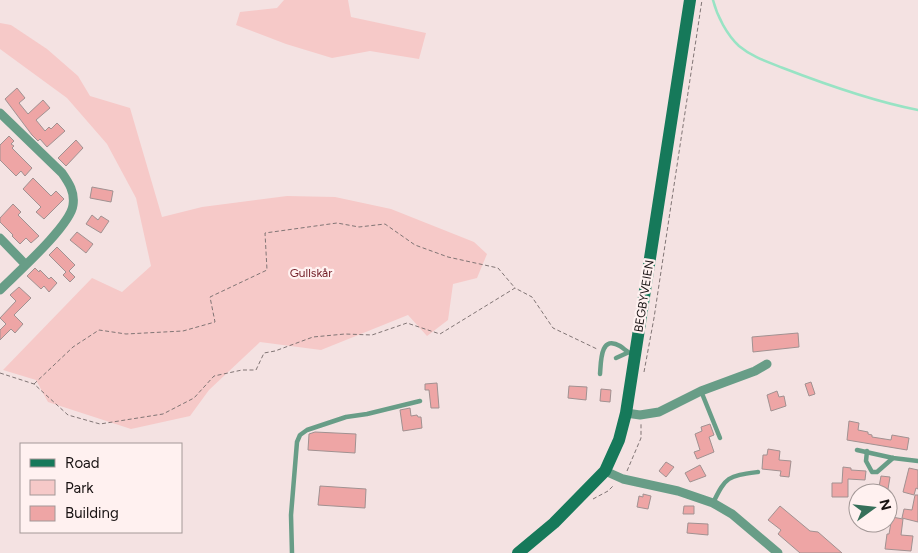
<svg xmlns="http://www.w3.org/2000/svg" width="918" height="553" viewBox="0 0 918 553" font-family="Figtree,sans-serif">
<style>
.green{fill:#f6c9c8}
.lines{fill:none;stroke-linecap:round;stroke-linejoin:round}
.stream{stroke:#98e3c4;stroke-width:2.5}
.building{fill:#eea5a5;stroke:#a19191}
.path{stroke:#817575;stroke-width:1;stroke-dasharray:4 2.5;stroke-linecap:butt}
.service{stroke:#689d87;stroke-width:4.5}
.minor{stroke:#689d87;stroke-width:9}
.secondary{stroke:#16795a;stroke-width:12}
.labels{text-anchor:middle;dominant-baseline:central;stroke-width:4.5;stroke-linejoin:round;paint-order:stroke}
.park-label{font-size:12px;fill:#711d26;stroke:#fff1f0}
.street-label{font-size:12px;fill:#181212;stroke:#fff1f0}
</style>
<rect width="100%" height="100%" fill="#f4e2e2"/>
<g class="green">
<path d="M284,0H348L351,17L426,33L419,59L370,51L332,58L286,44L236,25L240,12L277,8Z"/>
<path d="M0,23L11,25L47,49L78,76L90,96L130,108L162,217L202,207L287,196L335,197L391,209L474,242L487,254L477,278L453,284L448,320L427,336L408,315L321,350L260,342L209,390L190,416L131,429L48,402L36,380L3,370L92,278L122,292L151,266L136,198L107,144L67,98L0,49Z"/>
</g>
<g class="lines">
<path class="stream" d="M713,0C717,16 727,35 739,46C752,57 768,62 783,68C827,85 872,101 918,110"/>
</g>
<g class="building">
<path d="M17,88L25,98L19,103L28,114L43,100L50,108L36,120L45,131L49,127L51,129L57,123L65,131L47,147L40,139L38,141L32,135L5,99Z"/>
<path d="M9,136L14,141L11,144L14,146L12,148L32,168L25,176L21,171L16,176L0,160V145Z"/>
<path d="M76,140L83,148L66,166L58,158Z"/>
<path d="M33,178L51,196L56,191L64,199L44,219L36,212L41,207L23,189Z"/>
<path d="M92,187L113,191L111,202L90,198Z"/>
<path d="M13,204L21,212L18,215L39,236L31,243L26,238L20,244L12,236L13,235L0,222V218Z"/>
<path d="M92,215L98,220L101,216L109,221L101,233L86,224Z"/>
<path d="M77,232L93,244L86,253L70,240Z"/>
<path d="M57,247L75,265L69,271L75,277L70,282L63,275L66,272L49,255Z"/>
<path d="M35,268L39,272L40,270L49,279L51,277L57,283L49,292L44,286L41,289L27,276Z"/>
<path d="M19,287L31,298L14,315L23,324L15,333L11,329L0,340V330L6,324L0,318L16,301L10,295Z"/>
<path d="M798,333L799,347L753,352L752,337Z"/>
<path d="M811,382L815,394L809,396L805,384Z"/>
<path d="M437,383L439,408H431L429,390H425V384Z"/>
<path d="M569,386L587,387L586,400L568,398Z"/>
<path d="M601,389L611,390L610,402L600,401Z"/>
<path d="M777,391L779,397L784,396L786,406L771,411L767,395Z"/>
<path d="M410,408L411,416L417,415L418,417H421L422,428L403,431L400,410Z"/>
<path d="M849,421L859,423L858,430L868,432V434L872,435V437L891,440L892,435L909,438L907,450L847,440Z"/>
<path d="M710,424L714,435L709,437L714,452L697,459L694,452L700,450L695,434L702,431L701,427Z"/>
<path d="M315,432L356,434L355,453L308,450L309,434Z"/>
<path d="M768,449L780,451L779,460L791,461L789,477L780,476L781,471L762,469L763,455H767Z"/>
<path d="M666,462L674,467L666,477L659,471Z"/>
<path d="M700,465L706,476L690,482L685,473Z"/>
<path d="M843,467L851,468V470L866,471L865,480L848,479V497H832V483H842Z"/>
<path d="M909,468L918,470V489L916,488L914,495L903,492Z"/>
<path d="M881,476L890,477L888,489L879,487Z"/>
<path d="M320,486L366,489L365,508L318,505Z"/>
<path d="M643,494L651,496L648,509L637,507L639,496L643,497Z"/>
<path d="M915,495H918V522L902,518L904,509L912,510Z"/>
<path d="M684,506H694V514H683Z"/>
<path d="M780,506L810,531L818,532L842,553H800L778,534L781,530L768,520Z"/>
<path d="M892,517L903,519L901,535L913,536L911,551L885,549L887,534H889Z"/>
<path d="M688,523L708,524V535L687,533Z"/>
</g>
<g class="lines">
<g class="path">
<path d="M644,372L654,318L702,0"/>
<path d="M0,373L34,384L68,415L100,424L163,414L194,398L214,376L242,370H256L264,353L275,351L313,337L345,334L372,335L407,323L440,334L515,288L532,297L553,328L597,349"/>
<path d="M34,384L73,347L99,330L126,334L183,331L215,322L210,297L267,270L265,233L337,223L359,227L385,224L415,245L448,257L498,268L515,288"/>
<path d="M627,471L641,438V423"/>
<path d="M593,499L608,491L614,485"/>
</g>
<g class="service">
<path d="M616,358L627,353"/>
<path d="M600,374C601,363 600,334 620,346C625,349 627,353 633,354"/>
<path d="M701,391L720,438"/>
<path d="M857,450L893,458L918,461"/>
<path d="M867,451L866,461L872,472H877L893,458"/>
<path d="M713,503C726,476 728,476 758,472"/>
<path d="M292,553L291,515L297,442L300,435L307,430L346,417L367,414L420,401"/>
</g>
<g class="minor">
<path d="M0,113L62,173C69,183 75,192 73,205C71,225 16,274 0,290"/>
<path d="M0,238L25,264"/>
<path d="M626,413L640,415L659,412L701,391L755,371L767,364"/>
<path d="M605,471L623,479L678,491L713,503L732,514L778,553"/>
</g>
<path class="secondary" d="M518,553L554,523L605,471L619,440L626,413L690,0"/>
</g>
<g class="labels">
<g class="park-label">
<text x="311" y="273">Gullskår</text>
</g>
<g class="street-label">
<text transform="translate(644 296) rotate(-81)">BEGBYVEIEN</text>
</g>
</g>
<rect x="20" y="443" width="162" height="90" fill="#fff1f0" stroke="#a39897"/>
<rect x="30" y="459" width="25" height="8" fill="#16795a" stroke="#a39897"/>
<text x="65" y="468" font-size="15" fill="#181212">Road</text>
<rect x="30" y="480" width="25" height="15" fill="#f6c9c8" stroke="#a39897"/>
<text x="65" y="493" font-size="15" fill="#181212">Park</text>
<rect x="30" y="506" width="25" height="15" fill="#eea5a5" stroke="#a39897"/>
<text x="65" y="518" font-size="15" fill="#181212">Building</text>
<g transform="translate(873 508) rotate(75)"><circle r="24" fill="#fff1f0" stroke="#a39897"/>
<path d="M0-4L9 19L0 12L-9 19Z" fill="#36705a"/>
<text y="-8" font-size="14" font-weight="bold" text-anchor="middle" fill="#181212">N</text>
</g>
</svg>
